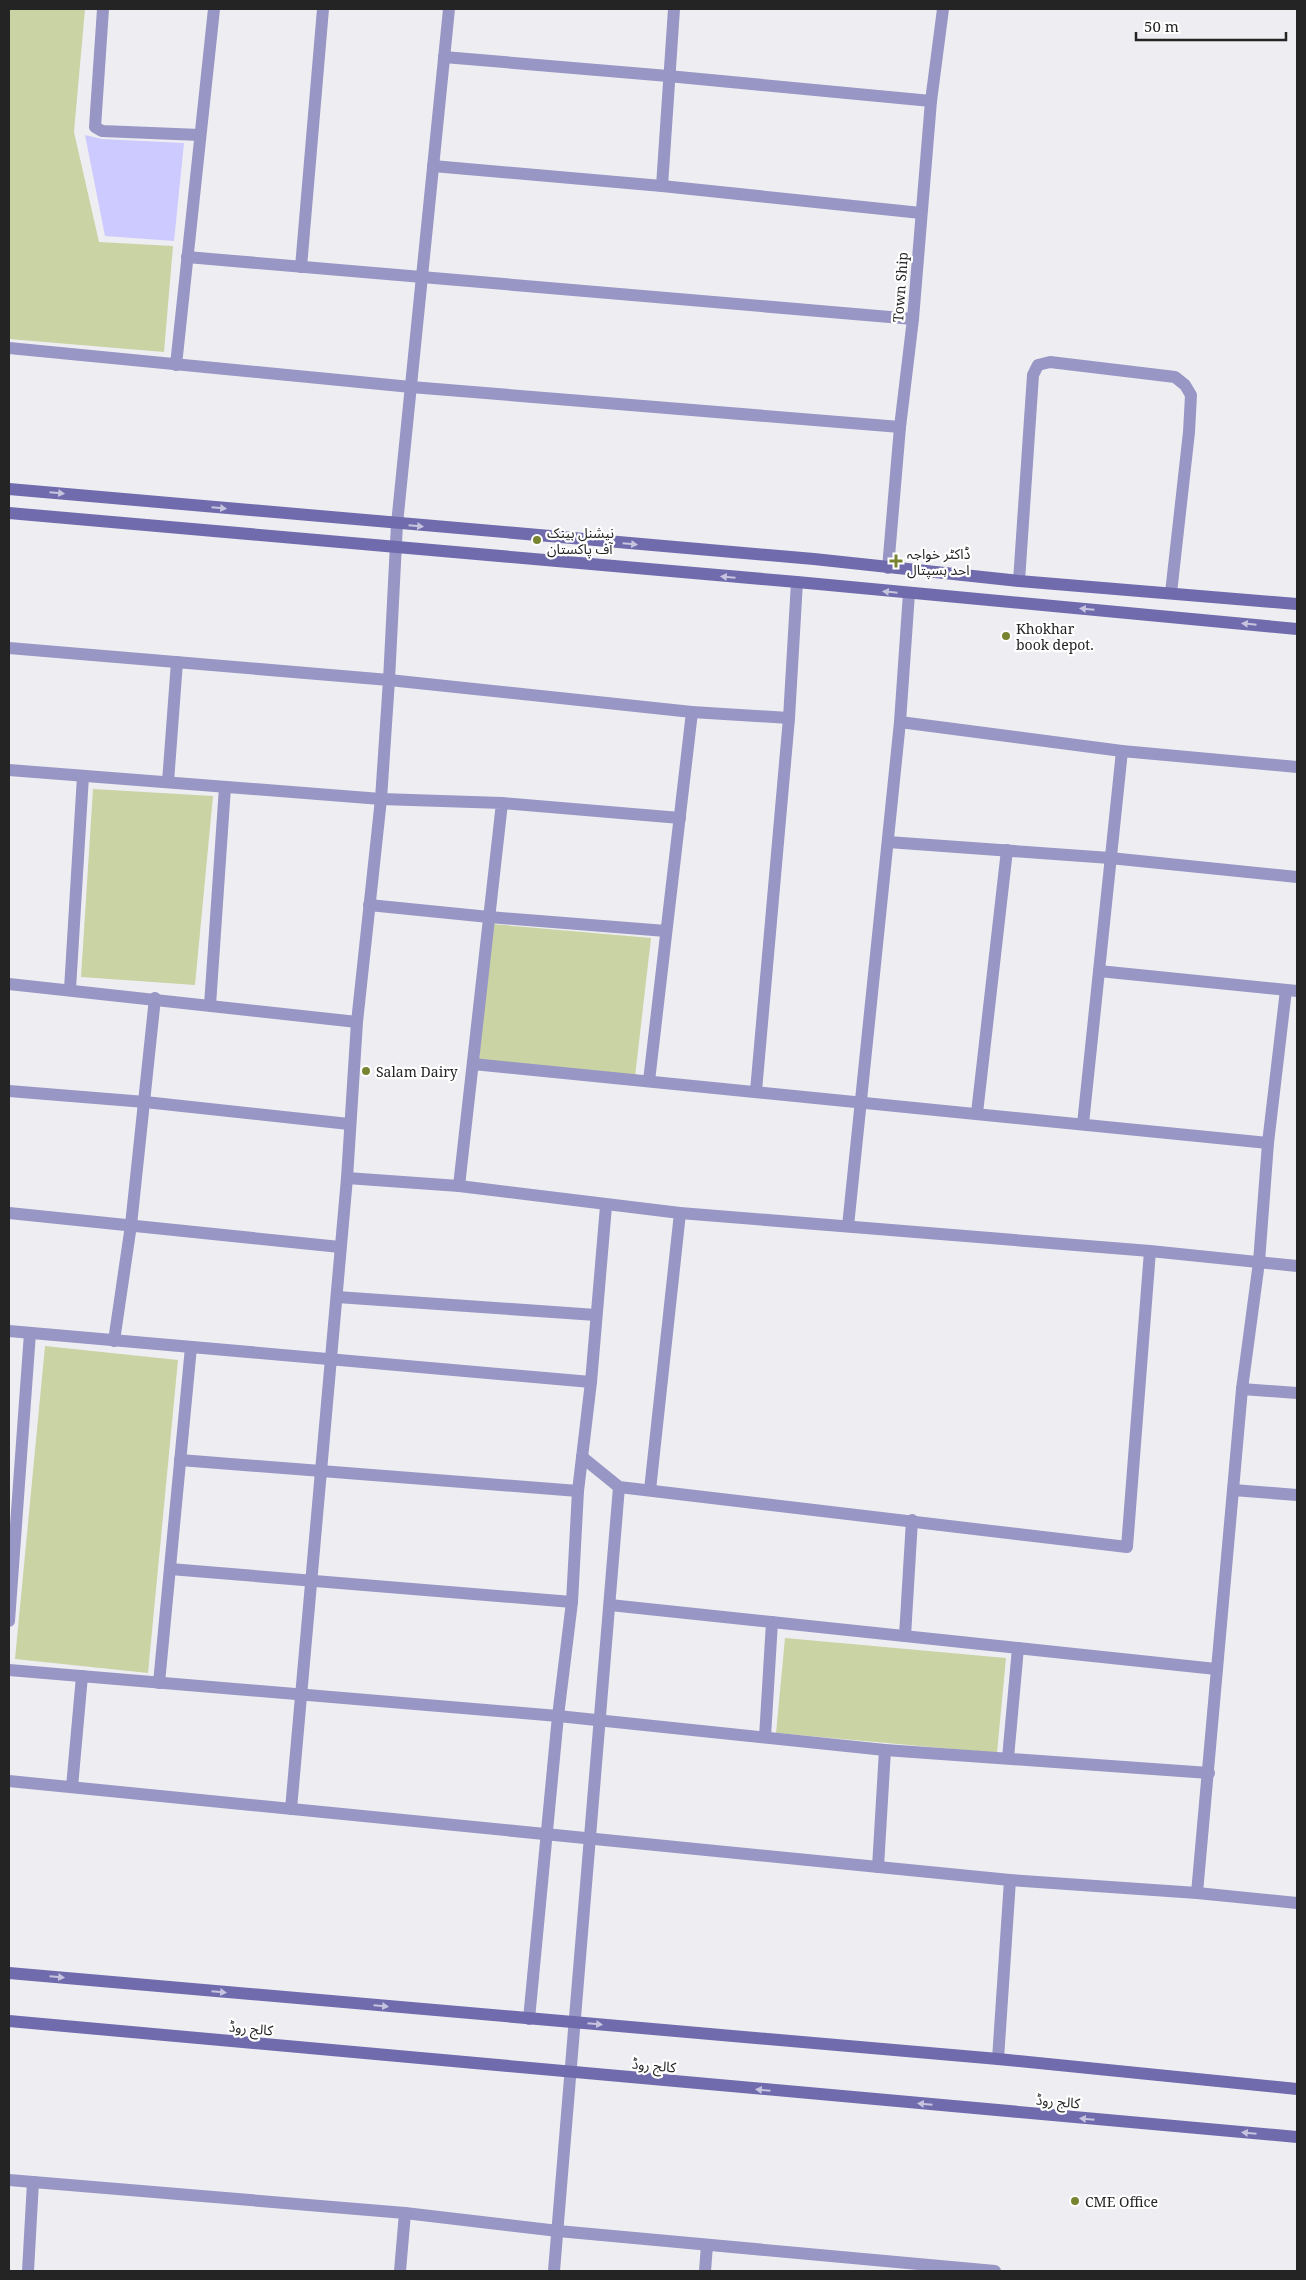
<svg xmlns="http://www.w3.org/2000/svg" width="1306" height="2280" viewBox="0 0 1306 2280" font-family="'Noto Serif','Noto Sans Arabic',serif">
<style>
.green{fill:#cad3a3}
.building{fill:#cccafe}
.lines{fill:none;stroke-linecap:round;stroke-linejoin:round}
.minor{stroke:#9896c4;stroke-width:12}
.tertiary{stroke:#9896c4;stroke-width:12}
.secondary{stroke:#706bad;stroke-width:12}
.oneway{fill:#c6c4de}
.poi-dot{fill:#798431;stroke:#fff;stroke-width:2}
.labels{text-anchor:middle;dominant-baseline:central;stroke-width:4.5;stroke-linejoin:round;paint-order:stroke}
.street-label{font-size:14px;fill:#242425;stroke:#fff}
.poi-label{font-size:14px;fill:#242425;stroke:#fff;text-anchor:start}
</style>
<rect width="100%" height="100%" fill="#eeeef2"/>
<g class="green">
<path d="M9,9H85L74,132L99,242L173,246L164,352L9,339Z"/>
<path d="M93,789L213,796L195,985L81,977Z"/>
<path d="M492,924L651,938L635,1077L479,1060Z"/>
<path d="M45,1346L178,1360L148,1673L15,1659Z"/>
<path d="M785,1638L1006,1658L997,1753L776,1733Z"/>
</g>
<path class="building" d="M85,135L102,139L184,143L174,241L105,236Z"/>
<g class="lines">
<g class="minor">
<path d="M103,9L95,127L102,131L200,135"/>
<path d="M449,9L397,524L389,680L381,799L357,1022L347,1178L459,1186L680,1213L1150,1251L1297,1266"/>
<path d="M444,57L668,76L931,101"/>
<path d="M433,166L662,186L921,213"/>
<path d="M662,186L674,9"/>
<path d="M187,257L913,319"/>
<path d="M301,267L323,9"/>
<path d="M9,348L411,387L900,427"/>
<path d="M176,365L214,9"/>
<path d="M1019,581L1033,375L1038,365L1050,362L1175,377L1185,385L1191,395L1189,432L1171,593"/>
<path d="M9,648L389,680L692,712L649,1081"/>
<path d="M692,712L789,718"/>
<path d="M900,722L1122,751L1099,971L1297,991"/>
<path d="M1122,751L1297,767"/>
<path d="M9,770L381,799L502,803L459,1186"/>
<path d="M168,782L177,662"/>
<path d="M502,803L680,818"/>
<path d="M888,842L1110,858L1297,877"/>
<path d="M369,905L489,917L666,931"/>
<path d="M9,984L357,1022"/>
<path d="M70,989L83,776"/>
<path d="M210,1005L225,787"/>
<path d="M473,1064L1268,1143"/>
<path d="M9,1091L145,1102L349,1124"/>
<path d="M756,1091L789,718L797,582"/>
<path d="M977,1113L1007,850"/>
<path d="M1083,1124L1099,971"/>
<path d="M9,1213L340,1247"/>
<path d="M848,1226L900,722L909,593"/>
<path d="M337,1297L596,1315"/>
<path d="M9,1331L591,1382"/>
<path d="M114,1341L131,1225L155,998"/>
<path d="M1242,1389L1297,1393"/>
<path d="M582,1457L619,1487L1127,1547L1150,1251"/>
<path d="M180,1460L578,1491"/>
<path d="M650,1490L680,1213"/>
<path d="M1233,1490L1297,1495"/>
<path d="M170,1569L572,1602"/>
<path d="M610,1605L1216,1669"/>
<path d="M9,1621L30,1333"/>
<path d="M905,1636L912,1520"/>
<path d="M9,1670L558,1716L885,1750L1209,1773"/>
<path d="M159,1683L191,1347"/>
<path d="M765,1737L772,1622"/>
<path d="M1008,1758L1018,1648"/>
<path d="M9,1781L1010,1880L1197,1893L1297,1903"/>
<path d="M72,1787L82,1676"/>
<path d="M291,1809L347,1178"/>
<path d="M878,1867L885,1750"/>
<path d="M1197,1893L1242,1389L1259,1262L1268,1143L1286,990"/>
<path d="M529,2019L558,1716L572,1602L578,1491L591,1382L606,1206"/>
<path d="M998,2059L1010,1880"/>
<path d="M9,2180L405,2213L558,2231L995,2271"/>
<path d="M28,2271L33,2182"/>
<path d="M400,2271L405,2213"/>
<path d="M554,2271L619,1487"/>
<path d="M705,2271L707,2245"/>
</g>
<path class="tertiary" d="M888,568L900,427L913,319L931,101L943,9"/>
<g class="secondary">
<path d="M9,489L814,559L1019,581L1297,604"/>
<path d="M9,513L797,582L1297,629"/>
<path d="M9,1973L998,2059L1297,2089"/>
<path d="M9,2021L1297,2137"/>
</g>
</g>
<defs><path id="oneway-solid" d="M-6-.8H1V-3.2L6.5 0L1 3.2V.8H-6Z" transform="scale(1.25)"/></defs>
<g class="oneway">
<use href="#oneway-solid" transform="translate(57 493) rotate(5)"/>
<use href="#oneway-solid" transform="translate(219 508) rotate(5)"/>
<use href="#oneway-solid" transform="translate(416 526) rotate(5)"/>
<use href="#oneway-solid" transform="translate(630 544) rotate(5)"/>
<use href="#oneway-solid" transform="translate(728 577) rotate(-175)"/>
<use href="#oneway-solid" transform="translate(890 592) rotate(-174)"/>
<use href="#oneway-solid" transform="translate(1087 609) rotate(-175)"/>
<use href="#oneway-solid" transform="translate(1249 624) rotate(-174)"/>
<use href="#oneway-solid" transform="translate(57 1977) rotate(5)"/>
<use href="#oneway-solid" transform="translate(219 1992) rotate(5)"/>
<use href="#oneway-solid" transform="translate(381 2006) rotate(5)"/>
<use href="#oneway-solid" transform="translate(595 2024) rotate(5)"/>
<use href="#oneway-solid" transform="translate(763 2090) rotate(-175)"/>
<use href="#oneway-solid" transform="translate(925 2104) rotate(-175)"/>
<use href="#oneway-solid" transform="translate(1087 2119) rotate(-175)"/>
<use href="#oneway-solid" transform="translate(1249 2133) rotate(-175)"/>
</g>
<g class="poi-dot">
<circle cx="537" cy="540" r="5"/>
<path d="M893.5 553.5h5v5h5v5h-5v5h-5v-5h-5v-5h5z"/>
<circle cx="1006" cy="636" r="5"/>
<circle cx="366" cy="1071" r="5"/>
<circle cx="1075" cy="2201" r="5"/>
</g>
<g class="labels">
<g class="street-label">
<text transform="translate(900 287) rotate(-86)">Town Ship</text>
<text transform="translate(251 2028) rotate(5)">کالج روڈ</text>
<text transform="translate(654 2065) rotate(5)">کالج روڈ</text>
<text transform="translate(1058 2101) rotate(5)">کالج روڈ</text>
</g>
<g class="poi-label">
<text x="547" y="532">نیشنل بینک<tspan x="547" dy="16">آف پاکستان</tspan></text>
<text x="907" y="553">ڈاکٹر خواجہ<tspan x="907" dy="16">احد ہسپتال</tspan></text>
<text x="1016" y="628">Khokhar<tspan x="1016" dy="16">book depot.</tspan></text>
<text x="376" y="1071">Salam Dairy</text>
<text x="1085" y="2201">CME Office</text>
</g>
</g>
<rect width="1306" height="2280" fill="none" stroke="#242425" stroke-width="20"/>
<path d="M1136 32v8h150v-8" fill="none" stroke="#242425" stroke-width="2.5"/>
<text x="1144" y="32" font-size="15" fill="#242425" stroke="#ffffff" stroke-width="4" paint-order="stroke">50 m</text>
</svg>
